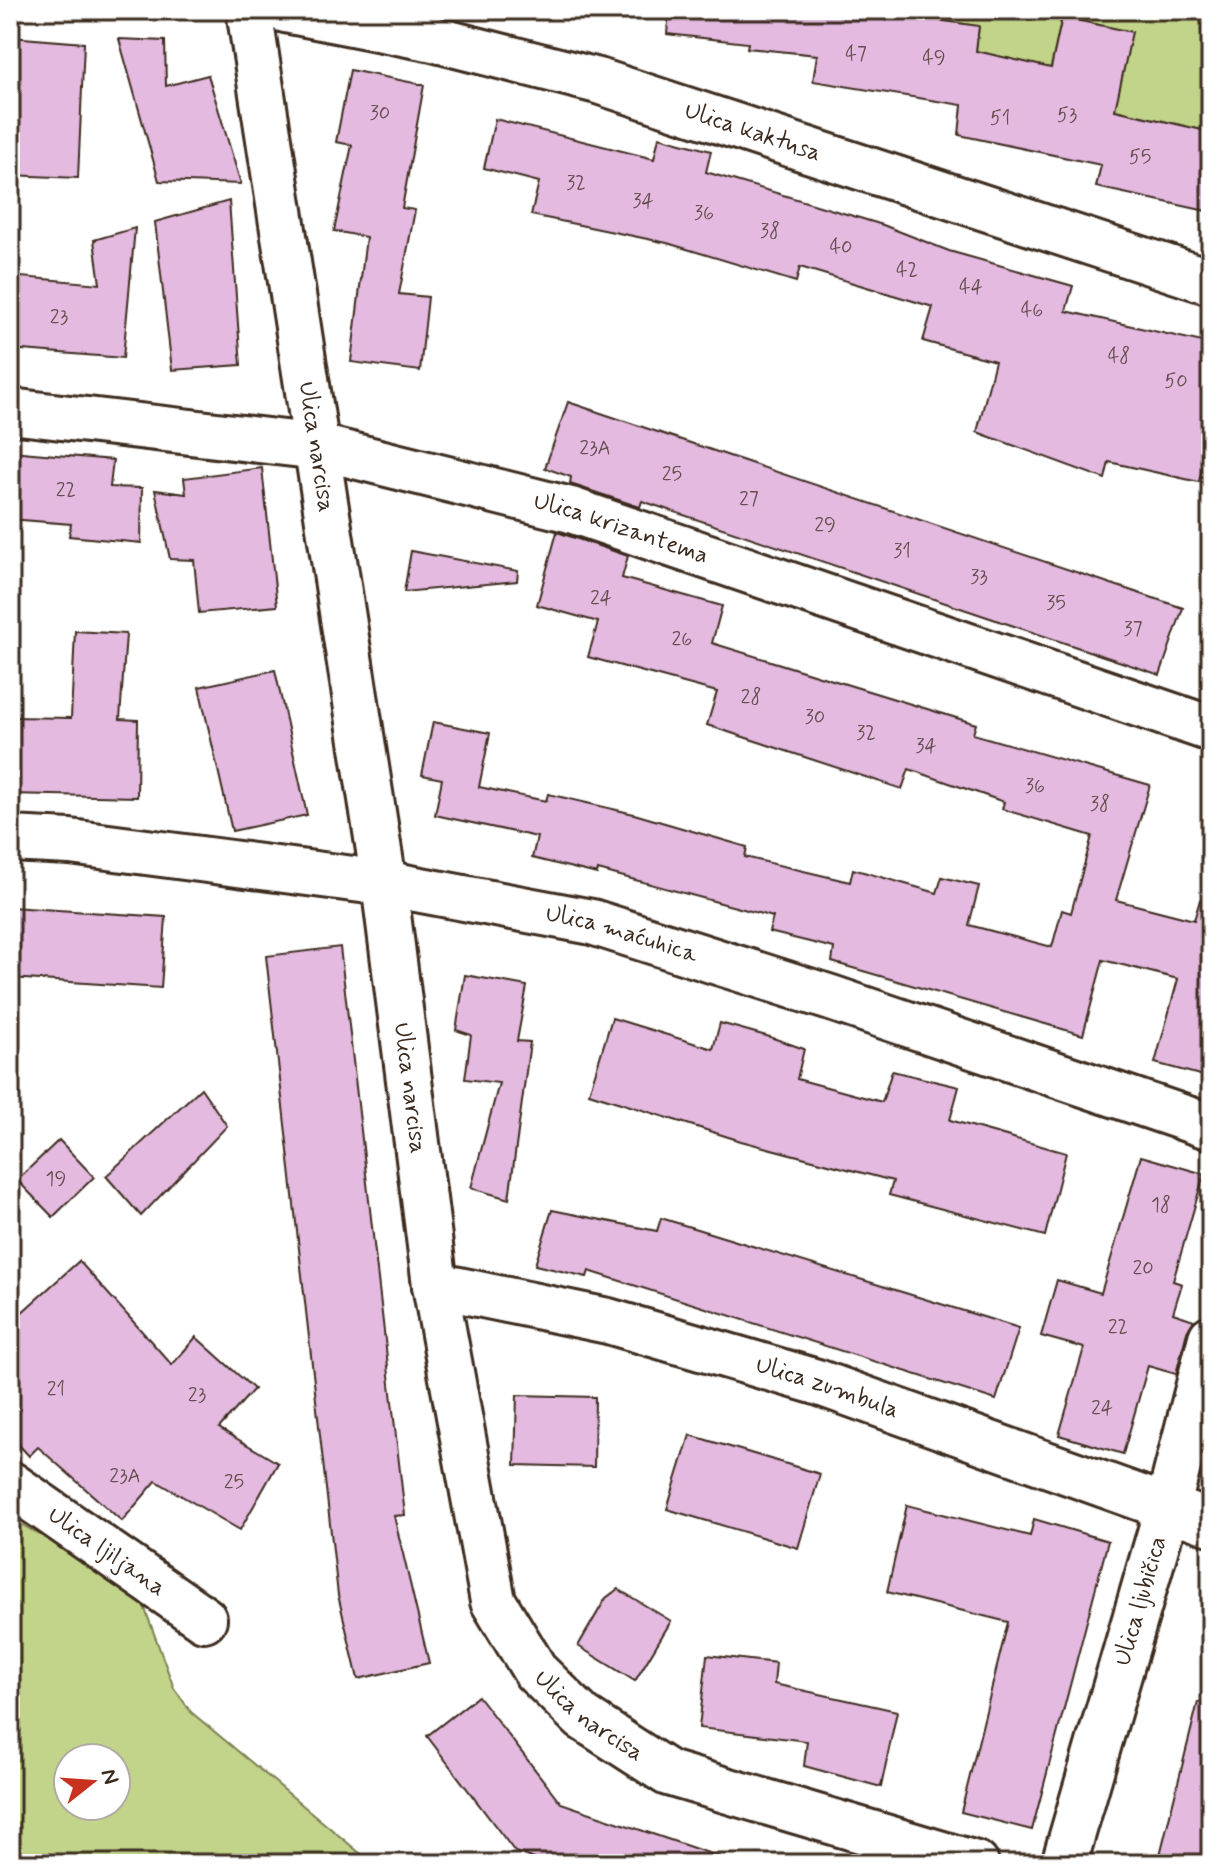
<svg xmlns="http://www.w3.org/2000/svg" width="1221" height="1874" viewBox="0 0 1221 1874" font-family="Mynerve,sans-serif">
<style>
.green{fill:#c1d489;stroke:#7e7f54;stroke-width:2;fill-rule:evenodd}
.building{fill:#e4bae0;stroke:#3b2a1e;stroke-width:2}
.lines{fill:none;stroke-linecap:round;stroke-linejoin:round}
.street-casing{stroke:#3b2a1e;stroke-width:50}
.street{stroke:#fff;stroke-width:44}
.labels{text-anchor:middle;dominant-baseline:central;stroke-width:6;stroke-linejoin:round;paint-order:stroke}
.number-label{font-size:20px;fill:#654e4e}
.street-label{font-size:24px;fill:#3b2a1e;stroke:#fff}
</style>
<rect width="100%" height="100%" fill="#fff"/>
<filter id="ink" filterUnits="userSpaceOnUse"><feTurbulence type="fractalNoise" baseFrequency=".0125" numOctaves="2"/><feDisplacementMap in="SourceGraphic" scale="16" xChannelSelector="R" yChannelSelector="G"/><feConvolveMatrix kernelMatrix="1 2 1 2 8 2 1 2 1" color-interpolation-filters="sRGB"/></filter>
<g filter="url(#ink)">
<g class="green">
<path d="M867,10H1211V132L1112,109L1131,32L1062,17L1050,71V68L976,51L979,26Z"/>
<path d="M10,1518L138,1590L174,1688L191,1712L373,1864H10ZM68,1758H116V1806H68Z"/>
</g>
<g class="building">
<path d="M669,10H867L979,26L976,51L1051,68L1062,17L1132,32L1115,110L1211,132V212L1096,187L1101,165L959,135L962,105L813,81L817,55L747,48L748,43L667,34Z"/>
<path d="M10,37L84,43L78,178L10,175Z"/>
<path d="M119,39L165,41L166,86L208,75L241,184L159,181Z"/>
<path d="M350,70L424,85L402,208L415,210L399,294L428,297L420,371L351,362L366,237L334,231L352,145L336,142Z"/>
<path d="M495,119L654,159L659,137L711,151L706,172L883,225L949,251L1073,286L1066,311L1211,344V429L1199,482L1109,462L1105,479L977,432L995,361L923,341L933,307L800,267L796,282L667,243L531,215L539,182L484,168Z"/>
<path d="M229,201L241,365L172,370L155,222Z"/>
<path d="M135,228L123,358L10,349V276L100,284L94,240Z"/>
<path d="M568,402L1183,608L1160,675L642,501L640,507L570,484L571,477L545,468Z"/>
<path d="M10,451L113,460L110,487L142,488L141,543L69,536L71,524L10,519Z"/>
<path d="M262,468L277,606L199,613L194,560L170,559L155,490L186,494L184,478Z"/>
<path d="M557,532L628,556L622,578L722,606L712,643L976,724L973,734L1150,785L1116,900L1194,920L1200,900L1211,902V1078L1155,1063L1178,979L1103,960L1083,1035L832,962L834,948L769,932L773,917L598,870L597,874L532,858L537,837L435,815L442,779L422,775L433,722L490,733L479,787L546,801L548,794L634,814L747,847L745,857L850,882L853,869L937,893L942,877L979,886L969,925L1052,947L1062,910L1071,913L1092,836L1002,809L1004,802L909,769L902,789L707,725L717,692L588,657L598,622L537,605Z"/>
<path d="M411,551L518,571L517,581L404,592Z"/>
<path d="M75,631L126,634L120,719L138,720L137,797L10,794V717L71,718Z"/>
<path d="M275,670L307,815L232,831L199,687Z"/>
<path d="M10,907L166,917L161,988L10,978Z"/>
<path d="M340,947L405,1515L394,1516L429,1663L358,1679L338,1595L266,956Z"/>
<path d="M465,975L527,986L517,1041L530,1042L509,1199L471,1188L499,1083L465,1079L471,1035L456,1030Z"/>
<path d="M612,1018L713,1049L720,1023L770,1037L804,1049L797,1079L882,1102L892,1071L959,1087L950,1120L1066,1153L1045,1236L889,1195L893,1181L741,1141L589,1093Z"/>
<path d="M201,1088L227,1126L141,1216L106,1176Z"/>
<path d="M59,1140L94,1177L53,1217L17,1180Z"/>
<path d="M1141,1156L1204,1174L1173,1281L1182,1284L1173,1313L1194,1320L1187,1332L1176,1374L1148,1366L1123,1454L1059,1435L1084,1348L1041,1336L1057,1280L1101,1293Z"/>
<path d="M552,1210L657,1231L661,1218L1019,1328L996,1400L589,1271L587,1277L535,1265Z"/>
<path d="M79,1261L172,1365L196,1337L254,1389L219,1428L278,1463L240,1530L156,1481L122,1521L38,1447L29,1456L10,1435V1323Z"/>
<path d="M517,1395L595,1397L594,1467L515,1465Z"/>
<path d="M690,1435L820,1474L798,1548L667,1509Z"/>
<path d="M907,1505L1030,1536L1034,1519L1108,1541L1032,1830L961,1812L1008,1622L887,1592Z"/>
<path d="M618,1589L671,1621L635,1681L578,1646L606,1598Z"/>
<path d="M707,1655L776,1663L774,1684L897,1711L881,1787L804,1766L807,1741L699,1728Z"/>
<path d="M478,1696L561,1803L720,1857L719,1864H548L515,1852L427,1736Z"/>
<path d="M1198,1702L1211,1703V1864L1160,1855Z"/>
</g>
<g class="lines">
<defs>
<g id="street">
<path id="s1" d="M249,10L384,883L435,1285L493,1601L536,1672L583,1718L668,1773L976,1864"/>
<path id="s2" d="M285,10L433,39L598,81L1211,282"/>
<path id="s3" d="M10,411L319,447L571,510L1211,729"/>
<path id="s4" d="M10,839L70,842L384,883L592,922L831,998L1211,1127"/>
<path id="s5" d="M435,1285L608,1321L817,1382L1211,1523"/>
<path id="s6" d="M10,1484L204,1619"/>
<path id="s7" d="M1064,1864L1167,1509L1211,1338"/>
</g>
</defs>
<use href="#street" class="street-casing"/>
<use href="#street" class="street"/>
</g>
</g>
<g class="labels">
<g class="number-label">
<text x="856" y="54">47</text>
<text x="934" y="58">49</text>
<text x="380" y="113">30</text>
<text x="1067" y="115">53</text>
<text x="1000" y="118">51</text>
<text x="1140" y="157">55</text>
<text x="576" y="183">32</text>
<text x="643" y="201">34</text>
<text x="704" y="213">36</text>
<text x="770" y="231">38</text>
<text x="841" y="247">40</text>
<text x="907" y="270">42</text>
<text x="971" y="287">44</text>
<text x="1032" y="310">46</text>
<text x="59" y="317">23</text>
<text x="1119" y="356">48</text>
<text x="1176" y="381">50</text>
<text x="595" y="448">23A</text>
<text x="672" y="474">25</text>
<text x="66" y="490">22</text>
<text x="749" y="499">27</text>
<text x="825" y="525">29</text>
<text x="902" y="551">31</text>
<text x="979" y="577">33</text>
<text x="601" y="598">24</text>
<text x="1056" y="603">35</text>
<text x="1133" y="629">37</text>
<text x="682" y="639">26</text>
<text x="751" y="697">28</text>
<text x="815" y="717">30</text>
<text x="866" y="733">32</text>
<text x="926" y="746">34</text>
<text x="1035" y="786">36</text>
<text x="1100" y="804">38</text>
<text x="56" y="1179">19</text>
<text x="1161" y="1205">18</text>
<text x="1143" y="1268">20</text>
<text x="1118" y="1327">22</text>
<text x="56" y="1389">21</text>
<text x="197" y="1395">23</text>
<text x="1102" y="1408">24</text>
<text x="125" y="1476">23A</text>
<text x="234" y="1482">25</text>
</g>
<g class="street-label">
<text stroke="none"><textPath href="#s2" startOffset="484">Ulica kaktusa</textPath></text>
<text stroke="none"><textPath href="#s1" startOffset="442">Ulica narcisa</textPath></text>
<text stroke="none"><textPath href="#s3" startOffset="624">Ulica krizantema</textPath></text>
<text stroke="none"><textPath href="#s4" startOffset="620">Ulica maćuhica</textPath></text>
<text stroke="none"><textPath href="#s1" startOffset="1090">Ulica narcisa</textPath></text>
<text stroke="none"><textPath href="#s5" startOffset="406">Ulica zumbula</textPath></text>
<text stroke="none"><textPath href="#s6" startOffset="118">Ulica ljiljana</textPath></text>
<text stroke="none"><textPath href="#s7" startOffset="274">Ulica ljubičica</textPath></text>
<text stroke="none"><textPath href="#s1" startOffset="1762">Ulica narcisa</textPath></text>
</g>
</g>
<rect width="1221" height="1874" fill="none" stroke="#fff" stroke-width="40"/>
<rect x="20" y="20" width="1181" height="1834" fill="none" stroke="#3b2a1e" stroke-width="3" filter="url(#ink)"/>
<g transform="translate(92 1782) rotate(73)"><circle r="38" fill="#ffffff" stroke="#b1aaa5" stroke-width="2"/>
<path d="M0-6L14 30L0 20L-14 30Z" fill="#c8321e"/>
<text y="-12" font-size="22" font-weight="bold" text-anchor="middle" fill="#3b2a1e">N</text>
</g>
</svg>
